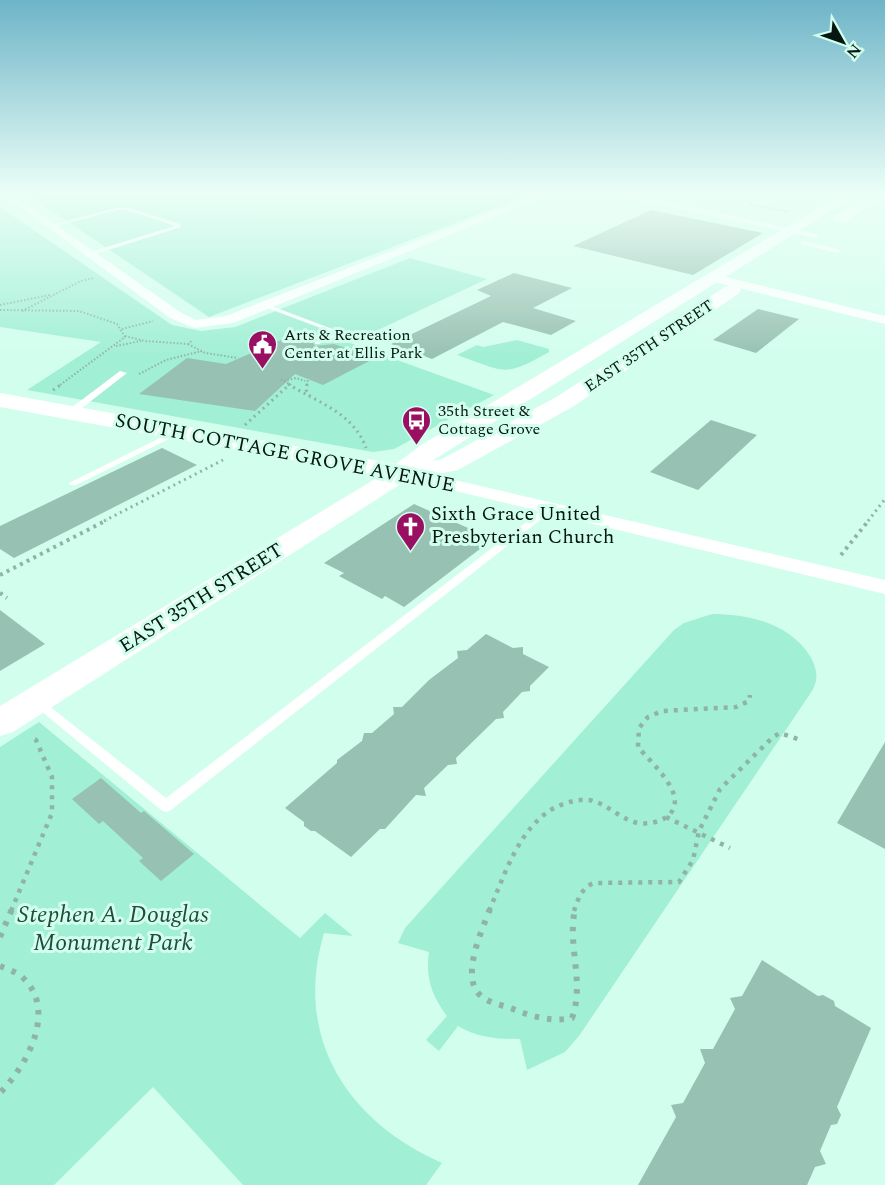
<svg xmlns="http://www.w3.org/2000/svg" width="885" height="1185" viewBox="0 0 885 1185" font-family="Spectral,serif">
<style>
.green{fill:#a1efd5}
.building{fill:#97c1b2}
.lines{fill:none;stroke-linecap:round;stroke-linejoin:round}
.path-far4{stroke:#90b3a7;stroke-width:2;stroke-dasharray:1.5 2;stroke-linecap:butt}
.path-far3{stroke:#90b3a7;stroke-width:3;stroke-dasharray:2 4;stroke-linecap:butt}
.path-far2{stroke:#90b3a7;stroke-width:4;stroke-dasharray:3 4.5;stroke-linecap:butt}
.path-far1{stroke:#90b3a7;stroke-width:4.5;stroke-dasharray:4 6;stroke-linecap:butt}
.path{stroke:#90b3a7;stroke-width:6;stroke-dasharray:4.5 8;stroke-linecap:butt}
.lane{fill:#fff;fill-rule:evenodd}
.street{fill:#fff;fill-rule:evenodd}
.secondary{fill:#fff;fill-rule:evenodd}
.labels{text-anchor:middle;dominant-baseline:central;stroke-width:6;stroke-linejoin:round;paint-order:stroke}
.far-poi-label{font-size:16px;fill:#061611;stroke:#d2feee;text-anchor:start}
.far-street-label{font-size:16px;fill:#061611;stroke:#d2feee}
.street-label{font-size:20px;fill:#061611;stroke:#d2feee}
.poi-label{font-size:20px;fill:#061611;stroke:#d2feee;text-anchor:start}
.near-park-label{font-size:24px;font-style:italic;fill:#224b3e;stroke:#d2feee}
</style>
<rect width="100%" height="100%" fill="#d2feee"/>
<g class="green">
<path d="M24,192H536L209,317Z"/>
<path d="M0,207L172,325L201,331L235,327L410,258L487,279L350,343L494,395L394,449L373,452L27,390L101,342L0,327Z"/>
<path d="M517,340L549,349V352C503,378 506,372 457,355L477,345L483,347Z"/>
<path d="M712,614C748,614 789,623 810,656C817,668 819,679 812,691L579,1036L565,1052L527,1070L520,1039C497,1039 478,1038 458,1026L439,1051L426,1040L447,1016C432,996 425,977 429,952L398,943L405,928L674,630L684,623Z"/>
<path d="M39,722L300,938L325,913L353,936L324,933C293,1038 347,1121 442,1163L426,1185H243L153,1087L54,1185H0V747Z"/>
</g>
<g class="building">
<path d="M651,210L763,233L693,275L573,246Z"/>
<path d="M514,273L572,288L533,308L576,321L551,335L503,322L432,359L391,344L491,296L477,290Z"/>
<path d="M758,309L799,319L756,353L713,340Z"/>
<path d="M297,333L315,339L313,342L315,346L334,344L375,358L323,385L295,374L255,411L139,394L187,358L226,364Z"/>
<path d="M711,420L757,435L698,490L650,472Z"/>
<path d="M162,448L197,465L14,558L0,549V526Z"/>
<path d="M414,504L493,539L404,607L385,596L382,599L339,576L344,573L324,563Z"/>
<path d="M0,610L45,644L0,671Z"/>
<path d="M486,634L513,648L523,647V654L549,667L530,686V691L522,692L503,712L504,718L496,719L456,758L457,764L448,765L424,788L426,796L416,795L385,829H380L351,857L315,831H311L304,826V822L285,808L337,763V760L362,741L364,733H372L394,714L393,707H402L429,680L458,658L457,651L467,650Z"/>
<path d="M885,742V849L837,823Z"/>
<path d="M101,778L141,813L144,811L194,854L161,881L139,861L143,858L103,821L99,824L72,799Z"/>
<path d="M762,960L818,996L823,995L834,1001L835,1006L871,1028L837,1107L841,1115L837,1124L831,1125L820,1151L826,1164L815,1167L807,1185H638L676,1117L671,1105L683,1103L705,1063L700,1049H713L735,1009L730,998L742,996Z"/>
</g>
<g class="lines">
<g class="path-far4">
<path d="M776,196L758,195L749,204L789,212"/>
<path d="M723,202L742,192L758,195L764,192"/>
<path d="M0,305L50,295"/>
<path d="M0,310L79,311L117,324L125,337L60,385"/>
<path d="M22,311L81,281L94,278"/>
<path d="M122,329L153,321"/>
<path d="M125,336L145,341L188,344L193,340"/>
<path d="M188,344L205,353L238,358"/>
<path d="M116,346L141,341"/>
<path d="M139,374L166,360L202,351"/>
<path d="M281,379L291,385"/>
<path d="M284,381L296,378L305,381"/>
<path d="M307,385L308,379"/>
</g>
<g class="path-far3">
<path d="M288,384C318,403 353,412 366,448"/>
<path d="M307,384L306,390L310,396"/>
<path d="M53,390L62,384"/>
<path d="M245,425L289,385"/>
<path d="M104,521L223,460"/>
<path d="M868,521L885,499"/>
</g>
<g class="path-far2">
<path d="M841,555L869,520"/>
<path d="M0,575L107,520"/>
<path d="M0,593L7,598"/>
</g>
<g class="path-far1">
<path d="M666,817L730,848"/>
<path d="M11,911L52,813V777L36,740L31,737"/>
<path d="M489,911C505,874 520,824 558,806C568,802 578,799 589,800C606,803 618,817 634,822C644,825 657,823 665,818C694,799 651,763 638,747L639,728L648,717L662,711L736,707L749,701L750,695"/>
<path d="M574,911C578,899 582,887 594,883L679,882L693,860L699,831L720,789L773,737L780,733L801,740"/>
</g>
<g class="path">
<path d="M490,909C482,930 461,975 479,994C487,1003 502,1005 513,1009C533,1017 551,1022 572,1018C585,982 567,946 575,909"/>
<path d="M0,937L12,909"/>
<path d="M0,966C7,969 16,972 21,976C59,1009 27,1065 0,1093"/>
</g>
<g class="lane">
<path d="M116,208H129L180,224L181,227L89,256L87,255V253L175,226L127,210H116L50,228L47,226Z"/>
<path d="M802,241L838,249L841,251L838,253L800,244Z"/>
<path d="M262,304H266L343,333L319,344H315V342L334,333L262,306Z"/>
<path d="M120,371L127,373L73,415H67V411Z"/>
<path d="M176,430H179L183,432L76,485H70L69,483Z"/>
<path d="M550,505L553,506L555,508L553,510L171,810L166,812L161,810L29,701L31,698H39L166,798L547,506Z"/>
</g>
<g class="street">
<path d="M0,192H9L180,312L196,320L226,316L542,192H555L233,323L194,328L170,318Z"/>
<path d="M600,192H619L821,235L816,238Z"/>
<path d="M714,274L885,316V324L710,281L708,278Z"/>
<path d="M403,468L885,580V594L397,477L394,473L397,469Z"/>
</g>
<g class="secondary">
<path d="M845,192H861L432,461L442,459L558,396L726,286H738L741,290L738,294L574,406L458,470L407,480L13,732L0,736V706L380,476L0,407V393L396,464L421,445Z"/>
<path d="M873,192H885V196L845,222H835L833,219L835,216Z"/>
</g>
</g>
<linearGradient id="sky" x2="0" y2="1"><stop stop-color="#6eb4c8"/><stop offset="0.54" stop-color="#ebfff7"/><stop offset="1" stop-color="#ebfff7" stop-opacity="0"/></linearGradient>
<rect width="885" height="358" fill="url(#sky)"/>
<defs>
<symbol id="civic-pin" viewBox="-11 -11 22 30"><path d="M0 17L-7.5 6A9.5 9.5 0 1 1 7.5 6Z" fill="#991063" stroke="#d2feee"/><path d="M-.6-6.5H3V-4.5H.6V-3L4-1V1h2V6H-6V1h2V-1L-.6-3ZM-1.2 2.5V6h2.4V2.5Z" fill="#fff"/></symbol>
<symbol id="bus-pin" viewBox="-11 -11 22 30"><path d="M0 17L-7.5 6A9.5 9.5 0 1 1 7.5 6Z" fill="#991063" stroke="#d2feee"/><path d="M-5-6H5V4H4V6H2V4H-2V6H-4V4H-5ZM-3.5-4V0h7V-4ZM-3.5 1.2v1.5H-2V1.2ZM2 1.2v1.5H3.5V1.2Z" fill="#fff"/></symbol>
<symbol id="church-pin" viewBox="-11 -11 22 30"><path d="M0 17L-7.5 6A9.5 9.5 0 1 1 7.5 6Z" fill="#991063" stroke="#d2feee"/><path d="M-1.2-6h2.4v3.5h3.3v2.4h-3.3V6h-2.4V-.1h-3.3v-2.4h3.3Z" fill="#fff"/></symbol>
</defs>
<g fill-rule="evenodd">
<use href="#civic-pin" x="246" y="328" width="33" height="45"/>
<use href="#bus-pin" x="400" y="404" width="33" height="45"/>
<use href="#church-pin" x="394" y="510" width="33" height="45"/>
</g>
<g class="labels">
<g class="far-poi-label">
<text x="284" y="335">Arts &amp; Recreation<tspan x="284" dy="18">Center at Ellis Park</tspan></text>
<text x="438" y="411">35th Street &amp;<tspan x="438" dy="18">Cottage Grove</tspan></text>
</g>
<g class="far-street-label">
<text transform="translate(649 346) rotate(-34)">EAST 35TH STREET</text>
</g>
<g class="street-label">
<text transform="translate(285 453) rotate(11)">SOUTH COTTAGE GROVE AVENUE</text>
<text transform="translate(201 598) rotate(-32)">EAST 35TH STREET</text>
</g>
<g class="poi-label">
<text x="431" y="514">Sixth Grace United<tspan x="431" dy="23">Presbyterian Church</tspan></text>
</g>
<g class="near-park-label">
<text x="113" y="915">Stephen A. Douglas<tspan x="113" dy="28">Monument Park</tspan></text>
</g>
</g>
<g transform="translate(843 42) rotate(130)" stroke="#d2feee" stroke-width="4.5" paint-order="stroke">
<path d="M0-4.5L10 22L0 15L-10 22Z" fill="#061611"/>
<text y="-9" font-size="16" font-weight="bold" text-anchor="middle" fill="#061611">N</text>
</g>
</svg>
